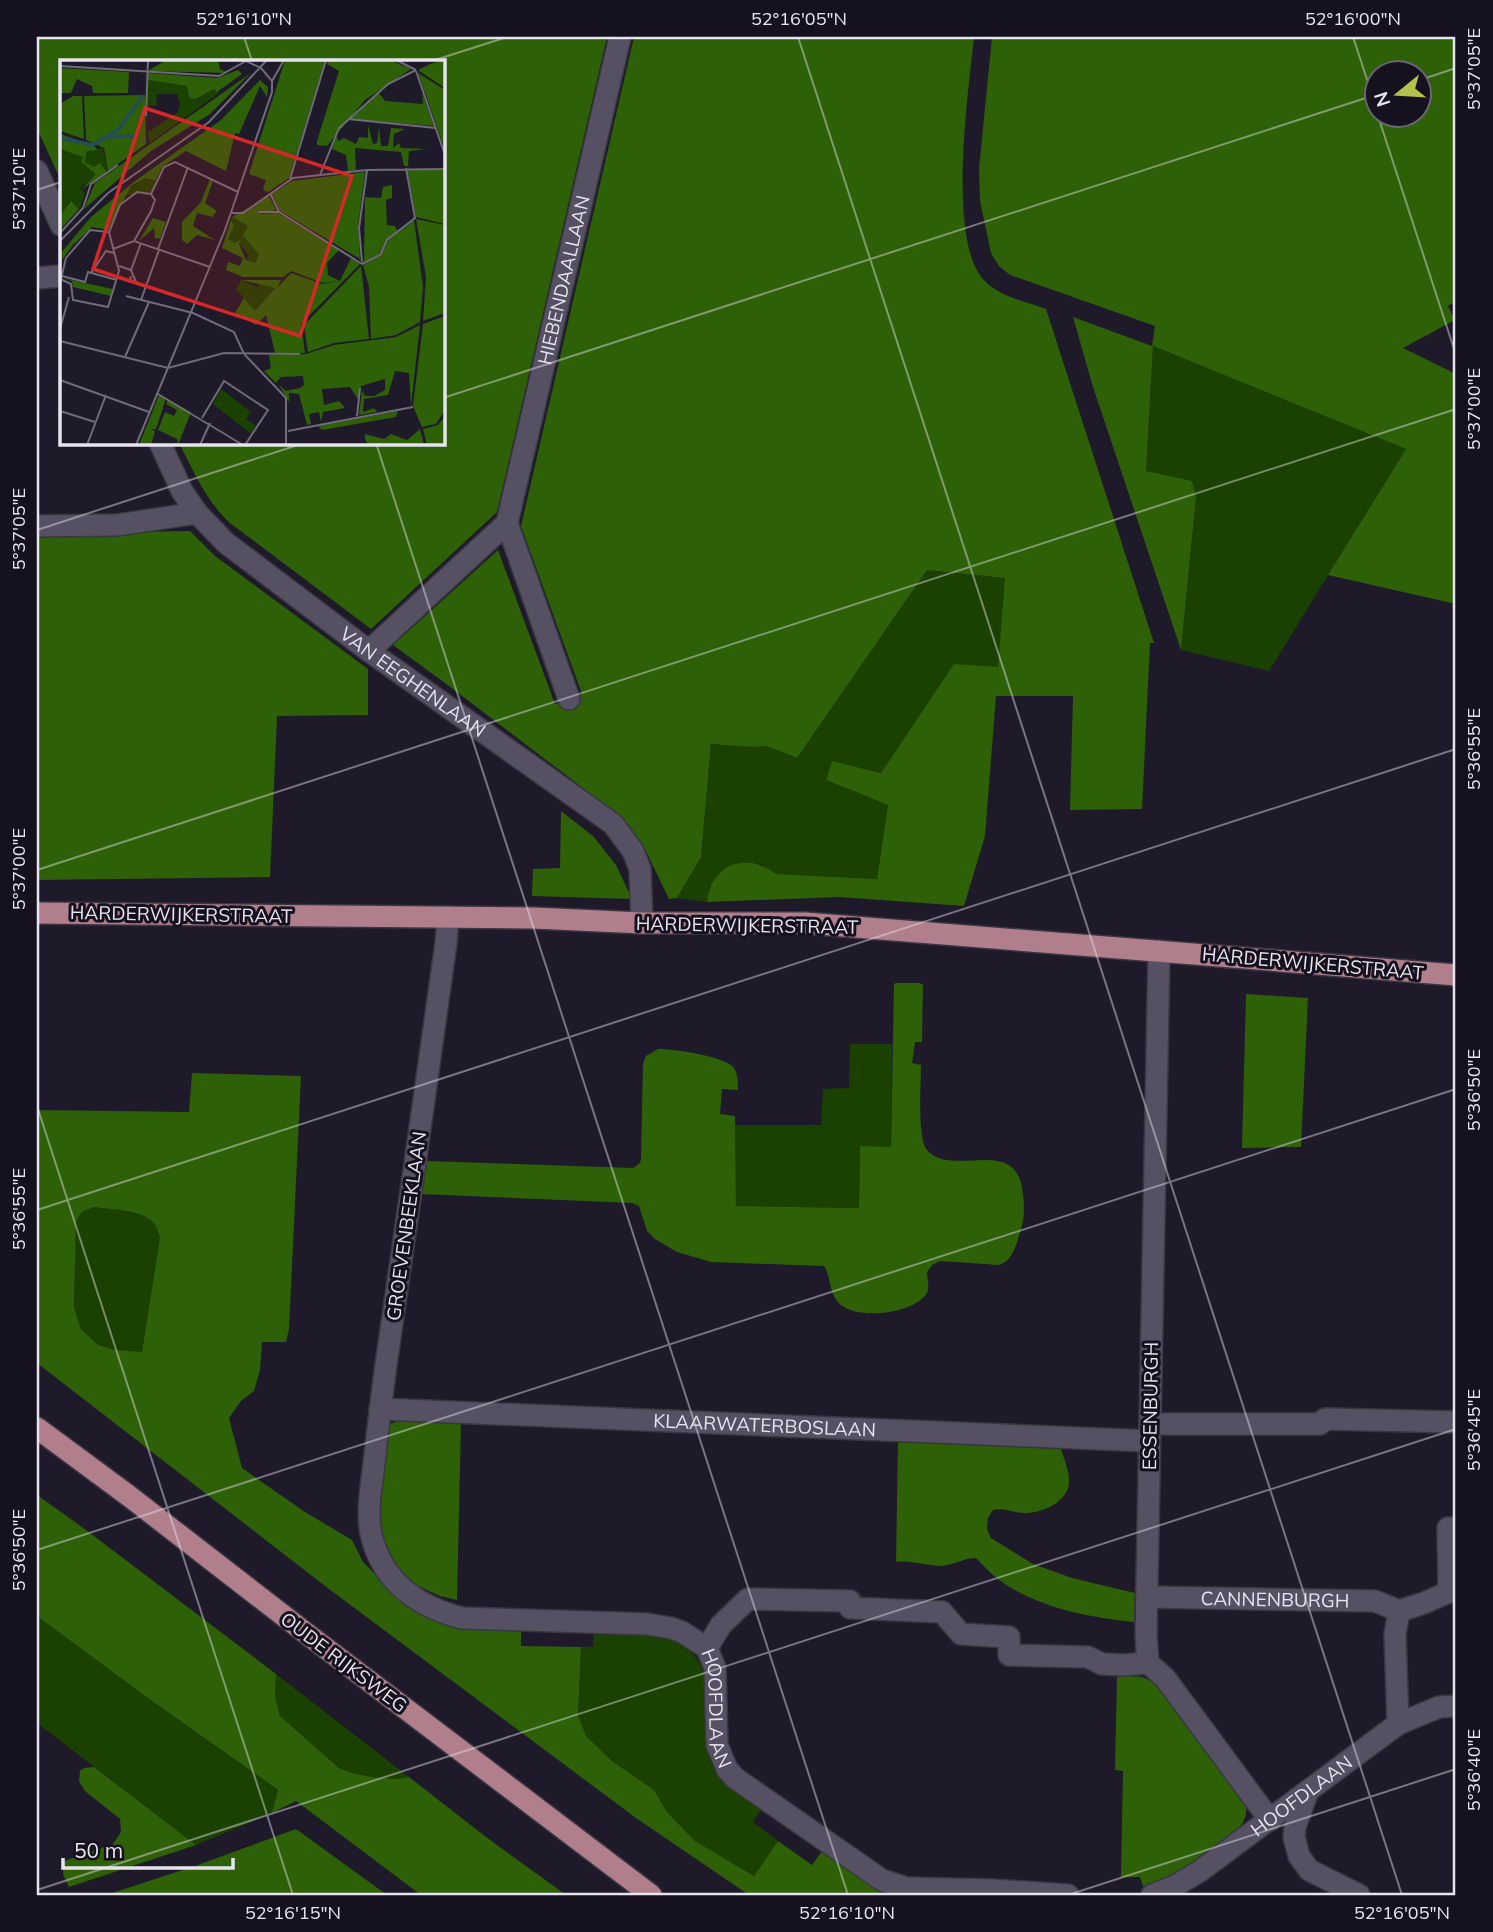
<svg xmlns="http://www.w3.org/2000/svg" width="1493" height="1932" viewBox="0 0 1493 1932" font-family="Mulish,sans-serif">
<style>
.green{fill:#1b4100}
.forest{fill:#2d6007;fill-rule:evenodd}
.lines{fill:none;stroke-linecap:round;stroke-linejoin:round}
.minor-casing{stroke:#3a3642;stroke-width:24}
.major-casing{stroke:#3a3642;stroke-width:24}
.minor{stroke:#555062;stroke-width:21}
.major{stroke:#b07f8b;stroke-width:21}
.ticks{fill:none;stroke:#e7e4ef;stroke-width:2;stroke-opacity:0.45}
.labels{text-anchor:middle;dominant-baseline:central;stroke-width:6;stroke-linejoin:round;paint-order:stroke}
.street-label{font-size:19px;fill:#e7e4ef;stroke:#16111f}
.inset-river{fill:none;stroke:#254c5a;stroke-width:3.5}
.inset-road{fill:none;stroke:#6f6b78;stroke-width:2}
.view{fill:#d62828;fill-opacity:0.15;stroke:#d62828;stroke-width:3.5}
.inset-edge{fill:none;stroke:#e7e4ef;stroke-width:3.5}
.neatline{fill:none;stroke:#e7e4ef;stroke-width:2.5}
.ticks-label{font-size:18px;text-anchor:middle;fill:#e7e4ef}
</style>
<rect width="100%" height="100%" fill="#1f1a29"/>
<g class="green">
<path d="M1153,346L1406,449L1269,671L1181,650L1196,497L1146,471Z"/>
<path d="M927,570L1006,578L998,668L954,665L881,773L832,761L826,780L888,805L877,879L776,874L763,865L745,862L710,887L707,902L677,898L701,857L711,744L753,747L766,746L797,758Z"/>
<path d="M850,1044H892L891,1147H860L859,1208L736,1206L735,1125H821L823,1089L849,1088Z"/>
<path d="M94,1207C112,1210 137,1209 152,1221C156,1225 158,1232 160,1237L142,1353L115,1350L98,1345L81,1329L74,1307L76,1221L82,1212Z"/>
<path d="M37,1616L145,1696L279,1791L272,1813L196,1845L37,1723Z"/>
<path d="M594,1629L664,1635L678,1641L690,1650L700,1664L706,1679L710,1750L763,1807L753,1822L778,1841L754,1876L695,1841L667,1812L654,1790L612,1761L586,1736L578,1715L581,1647H593Z"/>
<path d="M276,1674L409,1777L395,1779L374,1777L355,1774L339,1768L280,1716L275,1697Z"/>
</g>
<g class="forest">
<path d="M37,37H607L497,512L371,629L230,523C206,501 194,472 179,443H443V61H61V181L37,128Z"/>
<path d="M634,37H974C969,88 945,248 987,283C1002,297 1027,302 1046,309L1154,643H1150L1142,809L1070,810L1073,696H996L985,836L964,906L839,897L707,902C711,864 747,851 776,874L877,879L888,805L826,780L832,761L881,773L954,664L998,667L1005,578L927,570L797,758L766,746L753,747L711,744L701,857L677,898L669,899L644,847L625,823L600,801L449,686L393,645L498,550L555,704L582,694L521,526Z"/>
<path d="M992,37H1456V301L1448,306L1455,320L1403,348L1456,374V604L1328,575L1406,449L1153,346L1146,471L1192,481L1196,497L1181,650L1093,387L1073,317L1152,346L1155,326L1010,275L999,266L991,253L980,201L979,169ZM1378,74H1420V116H1378Z"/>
<path d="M190,531L215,556L368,669V715L277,716L270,877L37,880V533Z"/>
<path d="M561,811L593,836L616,865L632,899L532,896L533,869L560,868Z"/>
<path d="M896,983H920L923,985L922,1042H915L912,1063L921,1065C921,1082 917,1138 927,1150C950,1178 1014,1136 1022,1188C1025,1206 1025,1219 1019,1236C1015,1248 1012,1261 999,1265L940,1261L932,1265L927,1272C927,1278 930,1287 927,1293C914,1314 859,1320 841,1305C828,1294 832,1278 824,1266L711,1262L677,1252L655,1239L647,1231L639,1206L632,1203L420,1194L425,1161L633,1168L640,1163L641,1159L643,1064L646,1056L658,1049C673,1049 725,1056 734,1068C738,1074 738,1083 738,1090L722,1089L720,1114L735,1116L736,1206L859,1208L860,1146L891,1147L894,984Z"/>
<path d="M1246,994L1308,998L1301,1147L1242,1148Z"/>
<path d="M192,1073L301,1076L289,1329L286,1342H262L260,1370L254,1391L241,1401L229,1418L242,1468L305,1512L352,1540L363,1562L385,1584L521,1628V1646L581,1647L578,1715L586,1736L612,1761L654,1790L667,1812L695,1841L754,1876L778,1841L812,1865L823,1850L898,1895H749L636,1818L329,1589L37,1363V1110L189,1112ZM94,1207C113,1210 137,1209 152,1221C156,1225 158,1232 160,1237L142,1352L115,1350L98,1345L81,1329L74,1307L76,1221L82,1212Z"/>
<path d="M402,1420L461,1421L457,1600L440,1596L409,1582L397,1568L382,1541L378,1503L386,1425Z"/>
<path d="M898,1442L1061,1449C1064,1459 1069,1470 1069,1480C1070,1501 1043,1513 1025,1513C1013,1513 1004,1507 993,1510L988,1518L987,1529L991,1538L1033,1564L1072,1578L1135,1593L1134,1622C1088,1617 1038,1608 999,1580C991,1574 983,1565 976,1558C964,1558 954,1565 942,1566C927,1566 912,1560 896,1562Z"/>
<path d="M37,1495L82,1527L276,1674L275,1697L280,1716L339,1768L355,1774L374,1777L395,1779L409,1777L486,1837L566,1895H421L296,1801L272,1813L278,1790L145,1696L37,1616Z"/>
<path d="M1130,1676L1142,1677L1161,1685L1245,1801C1248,1815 1245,1822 1235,1832L1178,1876L1157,1883L1143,1886L1140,1877H1121L1123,1771L1115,1770L1117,1677Z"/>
<path d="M94,1767L196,1845L69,1887L63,1874L64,1861L113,1844L121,1832L120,1819L85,1791L79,1781L80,1771L84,1768Z"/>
<path d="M296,1829L387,1895H106L195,1866Z"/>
</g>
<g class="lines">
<defs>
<g id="minor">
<path d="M37,171L61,225"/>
<path d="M37,278L61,276"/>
<path id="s1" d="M160,443L182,491L197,513L226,543L369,651L613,824L633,851L640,869L642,923"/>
<path d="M37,526L117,525L197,513"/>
<path d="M369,651L507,523"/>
<path id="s2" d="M569,699L507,523L620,37"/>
<path id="s3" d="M448,917L446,943C427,1081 407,1220 387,1358C382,1393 378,1428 374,1464C371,1488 366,1514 372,1538C384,1583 419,1607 462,1618L647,1624L671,1628L682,1632L707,1648L715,1668L717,1745L727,1769L735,1778L882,1880L906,1888L992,1890L1068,1895"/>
<path d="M1159,951L1146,1635L1148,1663L1165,1678L1270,1820"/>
<path id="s4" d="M380,1409L1149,1441"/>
<path d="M1150,1424H1320L1325,1419L1456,1422"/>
<path d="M1449,1592L1448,1528H1456"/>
<path id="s5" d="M1147,1597L1375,1601L1399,1611L1395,1634L1398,1724"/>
<path d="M1399,1611L1424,1603L1449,1592L1456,1591"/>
<path d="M707,1648L721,1625L748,1599L850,1601V1608L942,1612L961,1634L1009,1637V1655L1088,1657L1102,1664L1123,1665L1148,1663"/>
<path d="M1308,1791L1295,1827L1294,1837L1299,1856L1309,1870L1359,1895"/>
<path id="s6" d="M1152,1895L1175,1886L1200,1871L1398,1724L1439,1707L1456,1706"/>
</g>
<g id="major">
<path d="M37,913L534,918L642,923H805L1456,975"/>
<path d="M37,1428L129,1496L311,1637L651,1895"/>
</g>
</defs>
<use href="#minor" class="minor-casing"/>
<use href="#major" class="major-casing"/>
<use href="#minor" class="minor"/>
<use href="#major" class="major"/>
</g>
<path class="ticks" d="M244,37L252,61M798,37L1402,1895M1353,37L1378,113M432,61L507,37M1420,80L1456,68M1378,116L1456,355M37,190L61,182M443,398L1378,94M376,443L848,1895M37,530L304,443M37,870L1456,409M37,1106L293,1895M37,1210L1456,749M37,1550L1456,1089M37,1890L1456,1429M1068,1895L1456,1769"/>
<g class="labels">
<g class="street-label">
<text stroke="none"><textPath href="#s2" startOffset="436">HIEBENDAALLAAN</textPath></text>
<text stroke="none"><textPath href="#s1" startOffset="354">VAN EEGHENLAAN</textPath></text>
<text transform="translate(181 914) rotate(1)">HARDERWIJKERSTRAAT</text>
<text transform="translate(747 925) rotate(1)">HARDERWIJKERSTRAAT</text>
<text transform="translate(1313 963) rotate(5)">HARDERWIJKERSTRAAT</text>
<text transform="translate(406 1226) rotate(-82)">GROEVENBEEKLAAN</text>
<text transform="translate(1150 1406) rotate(-89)">ESSENBURGH</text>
<text stroke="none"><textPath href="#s4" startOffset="385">KLAARWATERBOSLAAN</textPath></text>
<text stroke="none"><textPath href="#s5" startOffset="128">CANNENBURGH</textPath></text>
<text transform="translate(344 1662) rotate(37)">OUDE RIJKSWEG</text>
<text stroke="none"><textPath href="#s3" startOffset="1066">HOOFDLAAN</textPath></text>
<text stroke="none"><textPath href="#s6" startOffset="180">HOOFDLAAN</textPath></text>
</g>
</g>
<g transform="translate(60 60)">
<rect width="385" height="385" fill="#1f1a29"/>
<path d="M88,20L128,26V37L137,39L154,29L159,33L90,83L87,73L118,52L120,44L117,34H97L96,46H87ZM43,88L48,111L47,112L40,103L34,107L25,102L27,91ZM0,89L24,97L21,102L37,114L20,128L25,133L20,149L10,141L0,155ZM86,118L97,123L89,133L68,135L65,131ZM172,157L188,166L199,195L195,204L186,200L188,195L179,183L181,179L175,183L167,179ZM181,220L197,227L202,222L215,227L195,251L176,229ZM161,329L191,352L186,359L196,366L191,374L153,344Z" fill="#1b4100"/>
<path d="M106,0H158L160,9L168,13L88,11ZM225,0H265L229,118L208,132L203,130L206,120L189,114ZM268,0H330L351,9L305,40L267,86L257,85V81L279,11L267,4ZM385,0V28L358,10L370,4ZM0,8L69,12L68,33H33L32,26L17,19L11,33H0ZM178,10L182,14L157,32L154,29L136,39L129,38L127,26L88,20V13L157,18ZM191,13L150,54L91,91L24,149L35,123ZM358,13L385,30V91L367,38ZM200,20L208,27L207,37L200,26L179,74L175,73L166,111L126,91L103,106L95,121L86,118L71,126L48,170L32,167L13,185L2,200L0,217V194L31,157L75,121L161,60ZM318,32L325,41L363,44L362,33L374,66L290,59ZM85,35L86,84L48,111L44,88L26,80L24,36ZM13,36H22L24,79L0,71V44ZM308,65L313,84L317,83L319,67L321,86H328L331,68L345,69L334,74L333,88L339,83L341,88L367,89L349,91L348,106H344L341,92L295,88L296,110L288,111L286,95L272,89L276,76L279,81L284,78L296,84L299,77L308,78ZM0,74L33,85L38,90L27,91L25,102L34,107L40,103L47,112L21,130L36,114L21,102L23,97L0,89ZM347,109L385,110V164L356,157ZM305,112L298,165L300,199L220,151L212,134L232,121ZM150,119L153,121L145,143L157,151L152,157L137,153L133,166L155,180L137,175L127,184L122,180V162L141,142ZM332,125V138L326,140L327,165L335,166L339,174L326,180L318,195L304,202L305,137L321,138L323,127ZM209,136L216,150L198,154L218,153L279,190L267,203L268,215L280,221L291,198L300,204L241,264L245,293H215L206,255L196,265L175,253L184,238L195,251L215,228L181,220H221L217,228L231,213L262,224L277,221L263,223L231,211L223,217H183L166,210L168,202L180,206L183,198L162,188L171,160L174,166L168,179L175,183L182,179L179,184L186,200L195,203L199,195L183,175L188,166L172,157ZM11,141L19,149L0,170V155ZM93,158L106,162L100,179L95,178L94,168L79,181ZM356,159L385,165V253L363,261L366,217ZM354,160L363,227L360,262L336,275L311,279L309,227L303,205L320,196L328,181ZM301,206L309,279L274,283L248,292L244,265ZM2,218L53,229L51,236L13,227L12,221ZM385,256V350L376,364L362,367L353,346L363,264ZM360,265L351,346L349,313L335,311L328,335L304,339L303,352L314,348L317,352L299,355L302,330L305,336H314L325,330V319L301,326L299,341L290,327L262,329L264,345L279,341L285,348L263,352L261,362L259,352L249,354L251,364L247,365L239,334L229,333V342L219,325L226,331L240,328L244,325L243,316L221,317L216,323L204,311L211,308L209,295L246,294L274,285L336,277ZM99,335L106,338L96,369H91L95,371L91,385H79ZM108,340L131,352L118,385L117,379L98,370L105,352L114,356L117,350L106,344ZM338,351L336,357L262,370L258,366ZM385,356V385H367L363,369L378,365ZM360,369L364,385H308L305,379V374L324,379L331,374L347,380Z" fill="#2d6007"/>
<path class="inset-river" d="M46,77L76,76M0,78L33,85L59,69L83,35"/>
<path class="inset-road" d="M336,0L356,10M0,6L159,16L186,1L201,8M356,11L385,95M212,21L224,0M86,56L88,0M288,59L376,68M260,115L279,68L328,24L356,10M230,119L266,0M210,133L219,152M91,134L104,107L115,102L178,132M198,152H219L302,204M171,153H183L233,118L307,110L385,109M0,173L23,148L31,124L58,105M0,181L48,133L149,62L207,0M74,181L91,151L95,140L91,134M53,189L74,181L150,207M98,189L128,107M302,202L299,168L307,110M302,204L320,195L327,180L355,158L346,108M59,206L71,210L81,183M71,210L76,222L70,220L71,216M31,213L46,191L54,193M2,216L25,222L28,212L57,220M0,219L11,224L13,240L48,247L59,211L49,172L60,145L77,132L91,134M1,219L6,198L30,170L48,172M66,236L133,253L174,272L184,294L226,338V385M81,240L99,190M0,269L9,237M0,281L108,308L164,293L240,294M65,297L89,242M0,320L89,352M98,334L183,385M0,351L35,362M297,356L300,328M142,358L164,321L208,350L185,385M228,371L353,347M27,385L46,335M76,385L165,170L212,32V21L201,8M140,385L150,363"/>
<path class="view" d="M85,48L292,116L240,276L33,209Z"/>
<rect width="385" height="385" class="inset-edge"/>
</g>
<rect width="1493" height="1932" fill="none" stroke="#16111f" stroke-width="77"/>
<g transform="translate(1398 94) rotate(252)"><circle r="33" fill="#16111f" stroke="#6a6572" stroke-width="2"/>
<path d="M0-5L12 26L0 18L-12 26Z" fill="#b3c24b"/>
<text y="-10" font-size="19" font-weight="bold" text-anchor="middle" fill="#e7e4ef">N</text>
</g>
<path d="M63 1858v10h170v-10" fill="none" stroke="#e7e4ef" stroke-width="3.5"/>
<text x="74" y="1858" font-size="21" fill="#e7e4ef" stroke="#16111f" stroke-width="5" paint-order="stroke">50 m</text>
<rect x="38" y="38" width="1416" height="1856" class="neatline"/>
<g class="ticks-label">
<text x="244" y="25">52°16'10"N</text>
<text x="799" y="25">52°16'05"N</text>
<text x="1353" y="25">52°16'00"N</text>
<text transform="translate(1474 69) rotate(-90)" y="6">5°37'05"E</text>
<text transform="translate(19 189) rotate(-90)" y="6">5°37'10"E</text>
<text transform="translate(1474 409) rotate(-90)" y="6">5°37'00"E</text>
<text transform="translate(19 529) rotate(-90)" y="6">5°37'05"E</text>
<text transform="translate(1474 749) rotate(-90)" y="6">5°36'55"E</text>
<text transform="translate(19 869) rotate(-90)" y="6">5°37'00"E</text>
<text transform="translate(1474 1090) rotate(-90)" y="6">5°36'50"E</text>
<text transform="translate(19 1209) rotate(-90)" y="6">5°36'55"E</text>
<text transform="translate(1474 1430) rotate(-90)" y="6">5°36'45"E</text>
<text transform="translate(19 1550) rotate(-90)" y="6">5°36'50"E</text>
<text transform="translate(1474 1770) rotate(-90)" y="6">5°36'40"E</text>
<text x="293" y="1919">52°16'15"N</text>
<text x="847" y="1919">52°16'10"N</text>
<text x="1402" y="1919">52°16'05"N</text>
</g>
</svg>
